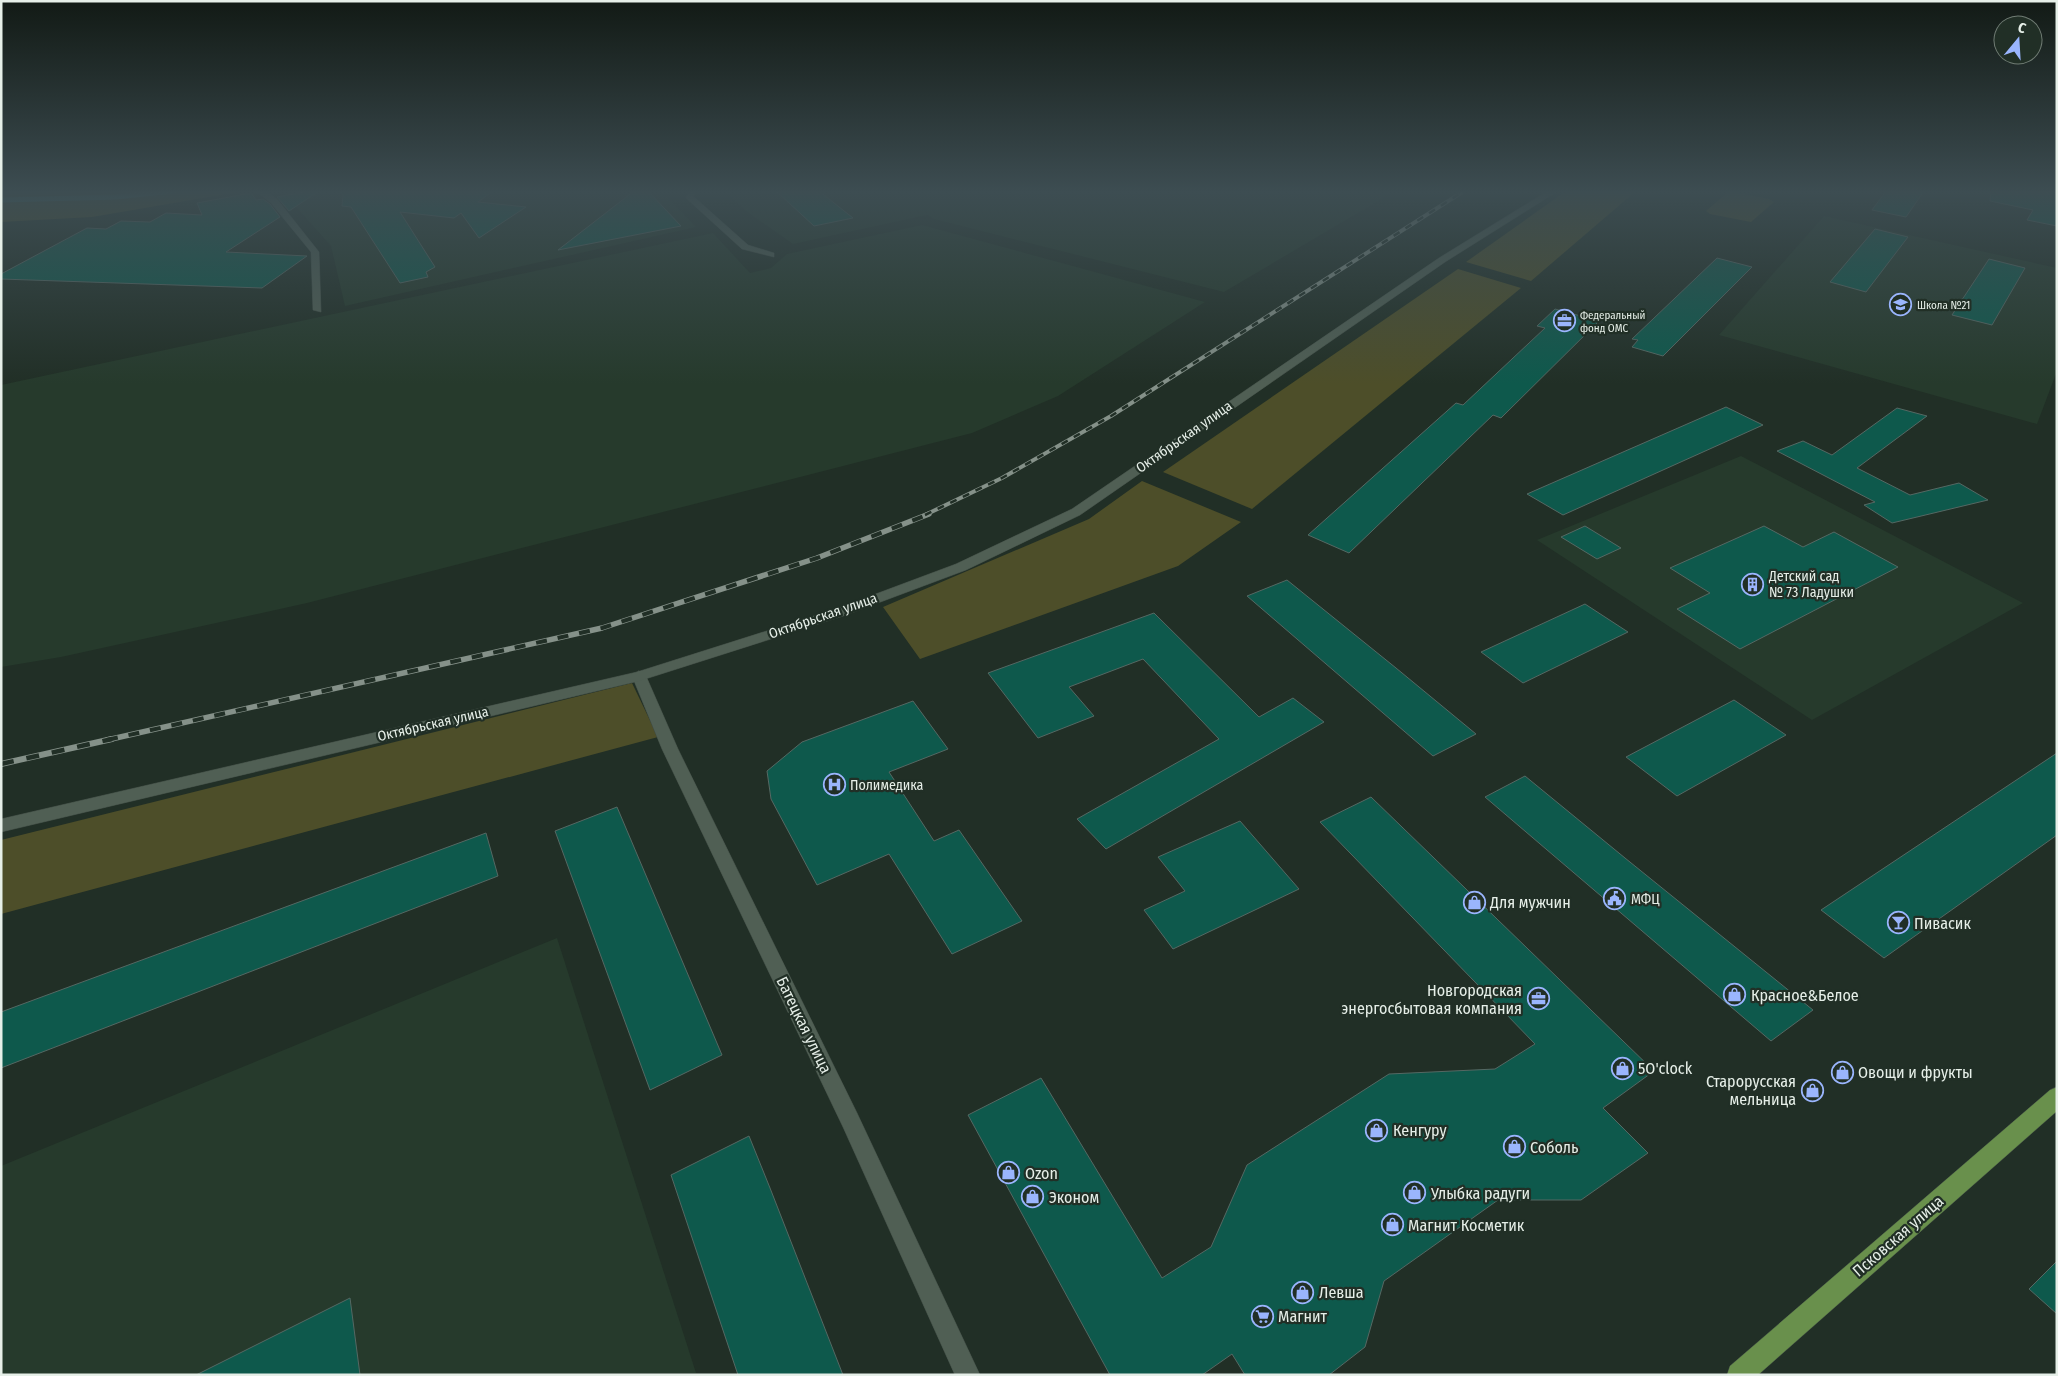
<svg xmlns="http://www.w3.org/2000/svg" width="2058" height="1376" viewBox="0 0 2058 1376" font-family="'Fira Sans Condensed',sans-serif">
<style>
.built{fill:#263a2c}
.green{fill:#4d4e29}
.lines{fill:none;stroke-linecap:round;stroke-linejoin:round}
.stream{stroke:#468788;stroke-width:5}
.building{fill:#0e594c;stroke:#556863}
.minor-casing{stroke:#3f4b43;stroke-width:1}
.tertiary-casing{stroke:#3f4b43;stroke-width:1}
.secondary-casing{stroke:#3f4b43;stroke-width:1}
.primary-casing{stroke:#3f4b43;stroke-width:1}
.minor{fill:#505f54;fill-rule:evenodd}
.tertiary{fill:#505f54;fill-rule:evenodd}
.secondary{fill:#505f54;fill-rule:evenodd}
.primary{fill:#69904c;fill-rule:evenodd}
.rail-far2-casing{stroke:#859189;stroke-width:4}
.rail-far1-casing{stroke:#859189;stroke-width:5.5}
.rail-casing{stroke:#859189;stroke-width:6}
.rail-far2{stroke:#212f26;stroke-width:2.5;stroke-dasharray:7;stroke-linecap:butt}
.rail-far1{stroke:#212f26;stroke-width:4;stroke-dasharray:11;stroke-linecap:butt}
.rail{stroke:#212f26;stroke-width:4.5;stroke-dasharray:13;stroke-linecap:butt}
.labels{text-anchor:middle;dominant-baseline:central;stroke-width:4.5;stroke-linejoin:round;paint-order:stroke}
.far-poi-label{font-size:11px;fill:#e6efe8;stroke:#212f26;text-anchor:start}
.street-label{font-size:14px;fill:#e6efe8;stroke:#212f26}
.poi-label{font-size:14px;fill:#e6efe8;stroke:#212f26;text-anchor:start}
.near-poi-label{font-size:16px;fill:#e6efe8;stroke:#212f26;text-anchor:start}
.near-street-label{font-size:16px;fill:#e6efe8;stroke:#212f26}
</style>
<rect width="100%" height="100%" fill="#212f26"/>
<g class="built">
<path d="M282,191H599L665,195L696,227L345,306L331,246Z"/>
<path d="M725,191H1395L1224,292L934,219L927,215L793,244L746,211Z"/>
<path d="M1824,216L2057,268V371L2037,424L1719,335Z"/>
<path d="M922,225L1205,302L1058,396L972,433L307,603L61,657L1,667V385L713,233L750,273L771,268L787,254Z"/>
<path d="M1741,456L2023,603L1812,720L1537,540Z"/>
<path d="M557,938L696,1373L1,1375V1166Z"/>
</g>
<g class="green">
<path d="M1,191H244L92,217L1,222Z"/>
<path d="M1566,191H1636L1531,281L1466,262Z"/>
<path d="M1729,191L1769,199L1774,202L1751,222L1710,214L1706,211Z"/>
<path d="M1458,269L1521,288L1252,509L1163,472Z"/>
<path d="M1142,481L1241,522L1178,566L920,659L883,607L1089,519Z"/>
<path d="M632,683L658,737L1,914V840Z"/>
</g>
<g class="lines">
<path class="stream" d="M1,200L116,197L173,191"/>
</g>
<g class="building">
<path d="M309,191H319L289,211L277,197Z"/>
<path d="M340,191H493L478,202L526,207L479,238L461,213L454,218L400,212L435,267L426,272L428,277L400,283L351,207L342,206L343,195Z"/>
<path d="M634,191H648L681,226L558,250Z"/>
<path d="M776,191H819L853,218L814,226Z"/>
<path d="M1886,191H1924L1906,217L1872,210Z"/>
<path d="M1991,191H2057V226L2027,220L2033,210L1990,201Z"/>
<path d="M251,193L256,200L263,199L270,204L280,217L226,252L307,256L262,288L1,279V274L87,228L106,229L121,221L150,222L166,213L202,215L197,203Z"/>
<path d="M1875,229L1908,237L1866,292L1830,282Z"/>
<path d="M1717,258L1752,267L1663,356L1632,347L1638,340L1632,339Z"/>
<path d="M1989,259L2025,268L1992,325L1952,315Z"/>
<path d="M1555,309L1599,321L1501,418L1493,415L1349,553L1308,535L1456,403L1463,405L1545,328L1537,326Z"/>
<path d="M1726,407L1763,425L1563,515L1527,494Z"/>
<path d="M1897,408L1927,416L1857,468L1910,495L1959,483L1988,500L1892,523L1864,505L1875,502L1777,451L1803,441L1832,455Z"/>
<path d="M1585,526L1621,548L1597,559L1561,537Z"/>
<path d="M1764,526L1803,547L1834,532L1898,567L1740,649L1677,609L1710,593L1670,568Z"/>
<path d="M1287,580L1396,668L1476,734L1433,756L1247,596Z"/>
<path d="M1585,604L1628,632L1523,683L1481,652Z"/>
<path d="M1154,613L1259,717L1293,698L1324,722L1106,849L1077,819L1219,739L1143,659L1069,687L1094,716L1038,738L988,673Z"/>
<path d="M1734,700L1786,735L1677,796L1626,757Z"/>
<path d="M913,701L948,749L889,772L934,841L959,830L1022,921L952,954L889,854L817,885L771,799L767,771L802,742Z"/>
<path d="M2057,753V835L1884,958L1821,910Z"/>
<path d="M1525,776L1625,858L1813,1010L1771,1041L1485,797Z"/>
<path d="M1371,797L1654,1071L1603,1108L1648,1153L1581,1200H1498L1384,1281L1365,1347L1329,1375H1245L1232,1354L1202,1375H1110L968,1115L1041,1078L1162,1278L1211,1247L1247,1165L1389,1074L1495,1069L1535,1044L1320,822Z"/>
<path d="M617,807L722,1055L650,1090L555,831Z"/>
<path d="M1240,821L1299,889L1173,949L1144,910L1185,891L1158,857Z"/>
<path d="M486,833L498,876L1,1068V1012Z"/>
<path d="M749,1136L770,1188L843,1375H738L671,1175Z"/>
<path d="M2057,1261V1314L2029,1289Z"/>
<path d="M350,1298L360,1375H196Z"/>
</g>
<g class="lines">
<defs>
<g id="minor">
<path d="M256,191H266L277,199L319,252L321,312L313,310L311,252L271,203Z"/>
<path d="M689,191H697L693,196L748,245L774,253V257L742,249L686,198Z"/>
</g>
<path id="tertiary" d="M639,671L646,676L678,749L857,1113L980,1375H955L843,1127L662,749L632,676Z"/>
<path id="secondary" d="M1548,191H1558L1445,262L1080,515L966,570L843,616L639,681L1,832V819L637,672L833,610L956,564L1072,509L1439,258Z"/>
<path id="primary" d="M2057,1087V1111L1758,1375H1727L1730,1366L2050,1090Z"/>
</defs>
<use href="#minor" class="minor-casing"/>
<use href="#tertiary" class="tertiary-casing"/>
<use href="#secondary" class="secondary-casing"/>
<use href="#primary" class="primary-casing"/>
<use href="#minor" class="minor"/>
<use href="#tertiary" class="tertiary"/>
<use href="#secondary" class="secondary"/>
<use href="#primary" class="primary"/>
<defs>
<path id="rail-far2" d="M925,515L1002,478L1111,416L1464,191"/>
<path id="rail-far1" d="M107,740L602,628L817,558L929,514"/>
<path id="rail" d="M1,764L112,739"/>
</defs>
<use href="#rail-far2" class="rail-far2-casing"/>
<use href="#rail-far1" class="rail-far1-casing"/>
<use href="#rail" class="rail-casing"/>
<use href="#rail-far2" class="rail-far2"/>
<use href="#rail-far1" class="rail-far1"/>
<use href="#rail" class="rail"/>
</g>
<linearGradient id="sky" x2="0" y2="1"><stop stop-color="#121a15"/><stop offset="0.5" stop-color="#3d4d52"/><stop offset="1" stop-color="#3d4d52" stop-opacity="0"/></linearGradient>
<rect width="2058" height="384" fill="url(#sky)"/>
<defs>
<symbol id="school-ring" viewBox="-11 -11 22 22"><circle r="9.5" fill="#212f26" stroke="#9ab5fd" stroke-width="1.5"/><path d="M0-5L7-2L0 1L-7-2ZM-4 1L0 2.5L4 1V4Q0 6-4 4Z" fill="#9ab5fd"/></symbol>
<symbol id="office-ring" viewBox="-11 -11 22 22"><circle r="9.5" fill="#212f26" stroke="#9ab5fd" stroke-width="1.5"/><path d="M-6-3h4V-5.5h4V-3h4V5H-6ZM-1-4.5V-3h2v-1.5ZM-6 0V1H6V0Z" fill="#9ab5fd"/></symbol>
<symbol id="building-ring" viewBox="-11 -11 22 22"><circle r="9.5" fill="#212f26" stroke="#9ab5fd" stroke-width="1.5"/><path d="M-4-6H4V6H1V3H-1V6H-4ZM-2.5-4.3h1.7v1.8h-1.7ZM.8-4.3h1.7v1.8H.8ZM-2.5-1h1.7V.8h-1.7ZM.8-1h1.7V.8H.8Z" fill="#9ab5fd"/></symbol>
<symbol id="hospital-ring" viewBox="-11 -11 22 22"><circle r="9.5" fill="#212f26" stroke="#9ab5fd" stroke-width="1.5"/><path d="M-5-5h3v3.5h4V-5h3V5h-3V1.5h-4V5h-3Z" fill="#9ab5fd"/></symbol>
<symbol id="civic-ring" viewBox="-11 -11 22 22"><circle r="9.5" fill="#212f26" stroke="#9ab5fd" stroke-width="1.5"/><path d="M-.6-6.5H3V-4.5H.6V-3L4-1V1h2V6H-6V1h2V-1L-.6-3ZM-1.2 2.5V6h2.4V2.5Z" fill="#9ab5fd"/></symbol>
<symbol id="shop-ring" viewBox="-11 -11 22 22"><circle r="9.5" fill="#212f26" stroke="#9ab5fd" stroke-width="1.5"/><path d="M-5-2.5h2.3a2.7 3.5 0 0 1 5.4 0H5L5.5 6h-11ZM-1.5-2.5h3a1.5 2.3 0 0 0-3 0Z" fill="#9ab5fd"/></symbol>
<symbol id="bar-ring" viewBox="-11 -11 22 22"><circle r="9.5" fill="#212f26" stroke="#9ab5fd" stroke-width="1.5"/><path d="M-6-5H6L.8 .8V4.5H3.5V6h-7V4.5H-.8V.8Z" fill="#9ab5fd"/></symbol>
<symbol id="supermarket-ring" viewBox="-11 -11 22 22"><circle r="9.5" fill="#212f26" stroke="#9ab5fd" stroke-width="1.5"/><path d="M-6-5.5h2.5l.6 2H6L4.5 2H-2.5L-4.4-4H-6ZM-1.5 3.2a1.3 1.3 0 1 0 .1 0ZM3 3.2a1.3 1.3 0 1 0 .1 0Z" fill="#9ab5fd"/></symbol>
</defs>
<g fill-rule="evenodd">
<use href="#school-ring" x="1888" y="292" width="25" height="25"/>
<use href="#office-ring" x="1552" y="308" width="25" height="25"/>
<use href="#building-ring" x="1740" y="572" width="25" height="25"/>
<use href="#hospital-ring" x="822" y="772" width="25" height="25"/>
<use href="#civic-ring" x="1602" y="886" width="25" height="25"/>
<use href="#shop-ring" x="1462" y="890" width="25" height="25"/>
<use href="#bar-ring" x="1886" y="910" width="25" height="25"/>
<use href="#shop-ring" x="1722" y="982" width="25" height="25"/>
<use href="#office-ring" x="1526" y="986" width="25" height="25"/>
<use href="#shop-ring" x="1610" y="1056" width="25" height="25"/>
<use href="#shop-ring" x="1830" y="1060" width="25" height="25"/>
<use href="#shop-ring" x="1800" y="1078" width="25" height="25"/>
<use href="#shop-ring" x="1364" y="1118" width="25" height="25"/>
<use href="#shop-ring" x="1502" y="1134" width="25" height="25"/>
<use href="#shop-ring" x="996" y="1160" width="25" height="25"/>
<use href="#shop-ring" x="1402" y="1180" width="25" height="25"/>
<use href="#shop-ring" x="1020" y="1184" width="25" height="25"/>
<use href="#shop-ring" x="1380" y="1212" width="25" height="25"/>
<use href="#shop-ring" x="1290" y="1280" width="25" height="25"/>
<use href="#supermarket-ring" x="1250" y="1304" width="25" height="25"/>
</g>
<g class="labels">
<g class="far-poi-label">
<text x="1917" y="305">Школа №21</text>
<text x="1580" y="315">Федеральный<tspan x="1580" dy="13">фонд ОМС</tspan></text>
</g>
<g class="street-label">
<text transform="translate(1184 437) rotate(-35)">Октябрьская улица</text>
<text transform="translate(823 616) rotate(-19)">Октябрьская улица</text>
<text transform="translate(433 724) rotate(-13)">Октябрьская улица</text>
</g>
<g class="poi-label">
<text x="1769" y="576">Детский сад<tspan x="1769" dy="16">№ 73 Ладушки</tspan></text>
<text x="850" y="785">Полимедика</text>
<text x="1631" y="899">МФЦ</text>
</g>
<g class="near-poi-label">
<text x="1490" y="902">Для мужчин</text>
<text x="1914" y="923">Пивасик</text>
<text x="1522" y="990" text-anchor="end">Новгородская<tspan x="1522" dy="18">энергосбытовая компания</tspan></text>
<text x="1751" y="995">Красное&amp;Белое</text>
<text x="1638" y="1068">5O'clock</text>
<text x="1858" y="1072">Овощи и фрукты</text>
<text x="1796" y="1081" text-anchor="end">Старорусская<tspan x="1796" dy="18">мельница</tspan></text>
<text x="1393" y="1130">Кенгуру</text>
<text x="1530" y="1147">Соболь</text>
<text x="1025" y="1173">Ozon</text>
<text x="1431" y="1193">Улыбка радуги</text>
<text x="1049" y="1197">Эконом</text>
<text x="1408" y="1225">Магнит Косметик</text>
<text x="1319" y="1292">Левша</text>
<text x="1278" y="1316">Магнит</text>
</g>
<g class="near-street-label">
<text transform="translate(804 1025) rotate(64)">Батецкая улица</text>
<text transform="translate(1898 1236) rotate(-41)">Псковская улица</text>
</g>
</g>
<rect width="2058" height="1376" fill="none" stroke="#e6efe8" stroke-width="5"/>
<g transform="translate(2018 40) rotate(18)"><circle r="24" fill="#212f26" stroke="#707c74"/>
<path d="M0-4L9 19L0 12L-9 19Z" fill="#9ab5fd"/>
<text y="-8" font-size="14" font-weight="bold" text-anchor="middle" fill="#e6efe8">С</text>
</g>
</svg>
